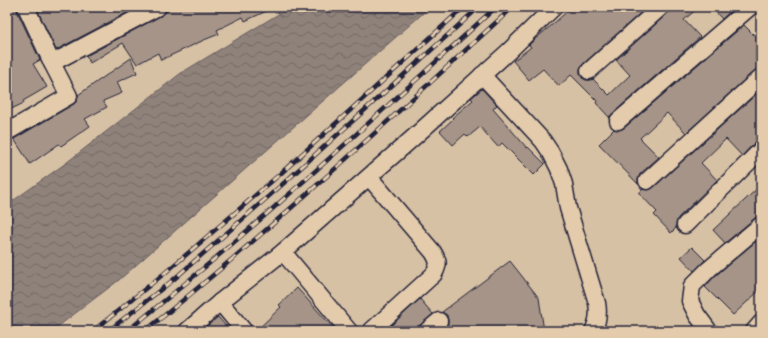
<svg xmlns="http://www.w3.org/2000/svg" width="768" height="338" viewBox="0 0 768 338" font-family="Mali,sans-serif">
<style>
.water{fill:url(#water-waves);stroke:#635c61}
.building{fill:#a59487;stroke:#22223b}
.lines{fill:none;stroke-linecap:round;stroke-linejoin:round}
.minor-casing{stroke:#22223b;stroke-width:19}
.minor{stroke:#e3cbab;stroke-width:16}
.rail-casing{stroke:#22223b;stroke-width:4.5}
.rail{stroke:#e3cbab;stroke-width:3;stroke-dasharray:9;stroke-linecap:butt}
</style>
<defs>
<pattern id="water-waves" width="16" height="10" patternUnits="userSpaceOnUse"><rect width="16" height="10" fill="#8f827a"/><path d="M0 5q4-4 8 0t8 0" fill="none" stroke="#746a65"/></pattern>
</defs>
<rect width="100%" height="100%" fill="#d7c1a4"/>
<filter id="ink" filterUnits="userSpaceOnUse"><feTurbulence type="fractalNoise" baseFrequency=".025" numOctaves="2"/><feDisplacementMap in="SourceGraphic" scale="8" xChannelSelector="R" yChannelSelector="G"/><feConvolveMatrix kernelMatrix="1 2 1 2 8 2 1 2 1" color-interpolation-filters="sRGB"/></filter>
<g filter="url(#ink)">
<path class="water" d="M290,7H428L429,8L119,280L52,331H7V205L66,163L181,73Z"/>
<g class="building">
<path d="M7,7H17V11L40,60L33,64L47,87L23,101L24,103L7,111Z"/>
<path d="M36,7H138L56,50Z"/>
<path d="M167,7H275L245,21L243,17L217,30L219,34L204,40L161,60L158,53L137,64L123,43L90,63L86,56L162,15L166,12Z"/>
<path d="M572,7H647L583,64L580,68V73L582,78L586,80H591L593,79L609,95L630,75L616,60L667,14L670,10V7H699L684,20L700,37L612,114L609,117L596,103L597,101L571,75L559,86L543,69L529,80L513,61L531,47L529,45L534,40L553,24Z"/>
<path d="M711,7H735L722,19Z"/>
<path d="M744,25L757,38L756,40L761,46V68H759L755,70L686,133L667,113L640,138L659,157L640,174L638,179V183L639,185L599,144L614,129L619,130L624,128Z"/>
<path d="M131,58L137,73L117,82L122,93L103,101L107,107L85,119L90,126L61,146L59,144L30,164L14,139L74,104L77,101L78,95Z"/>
<path d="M482,89L497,105L493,109L527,148L528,147L545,164L534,175L502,143L498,147L480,127L468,137L465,134L453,145L440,131L453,119L452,118L473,100L471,98Z"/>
<path d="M761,90V141H758L754,143L742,156L726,139L701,163L717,180L678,218L676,223V228L671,233L654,215L657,212L639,193L643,189L649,190L653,188Z"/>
<path d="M761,185V216L755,218L725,243L713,230Z"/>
<path d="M761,237V289L733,315L705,287L715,276Z"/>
<path d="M692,247L705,260L694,271L681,257Z"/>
<path d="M510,261L539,298L544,331H442L448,325V320L447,315L442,312Z"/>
<path d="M297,288L336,331H256L281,307L279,305Z"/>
<path d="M420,299L433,314L421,324L418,327V331H385Z"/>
<path d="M218,317L230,331H201Z"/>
</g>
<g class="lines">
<defs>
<g id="minor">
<path d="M52,63L158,7"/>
<path d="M589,71L661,7"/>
<path d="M482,75L543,141L551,153L559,169L564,184L568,208L597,303C599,314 598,322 593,331"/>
<path d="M618,121L750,7"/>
<path d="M7,132L69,96L52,63L26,7"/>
<path d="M369,177L433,252C439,262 439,264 434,274L371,331"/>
<path d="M647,181L761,77"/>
<path d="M685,225L761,150"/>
<path d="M283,252L349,331"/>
<path d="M220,302L244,331"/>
<path d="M187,331L220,302L283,252L414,137L509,51L554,7"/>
<path d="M427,331L439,321"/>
<path d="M709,331L697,315L690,301L692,286L709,269L761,225"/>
<path d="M754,331L761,323"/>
</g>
</defs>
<use href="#minor" class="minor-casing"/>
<use href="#minor" class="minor"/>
<defs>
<g id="rail">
<path d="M93,331L166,272L279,175L464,7"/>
<path d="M108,331L173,280L285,182L479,7"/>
<path d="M127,331C255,229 375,117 496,7"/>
<path d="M145,331C273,229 392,117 513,7"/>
</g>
</defs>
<use href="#rail" class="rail-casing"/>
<use href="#rail" class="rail"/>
</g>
</g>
<rect width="768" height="338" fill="none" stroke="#e3cbab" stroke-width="24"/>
<rect x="12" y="12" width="744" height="314" fill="none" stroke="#22223b" stroke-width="1.5" filter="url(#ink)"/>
</svg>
